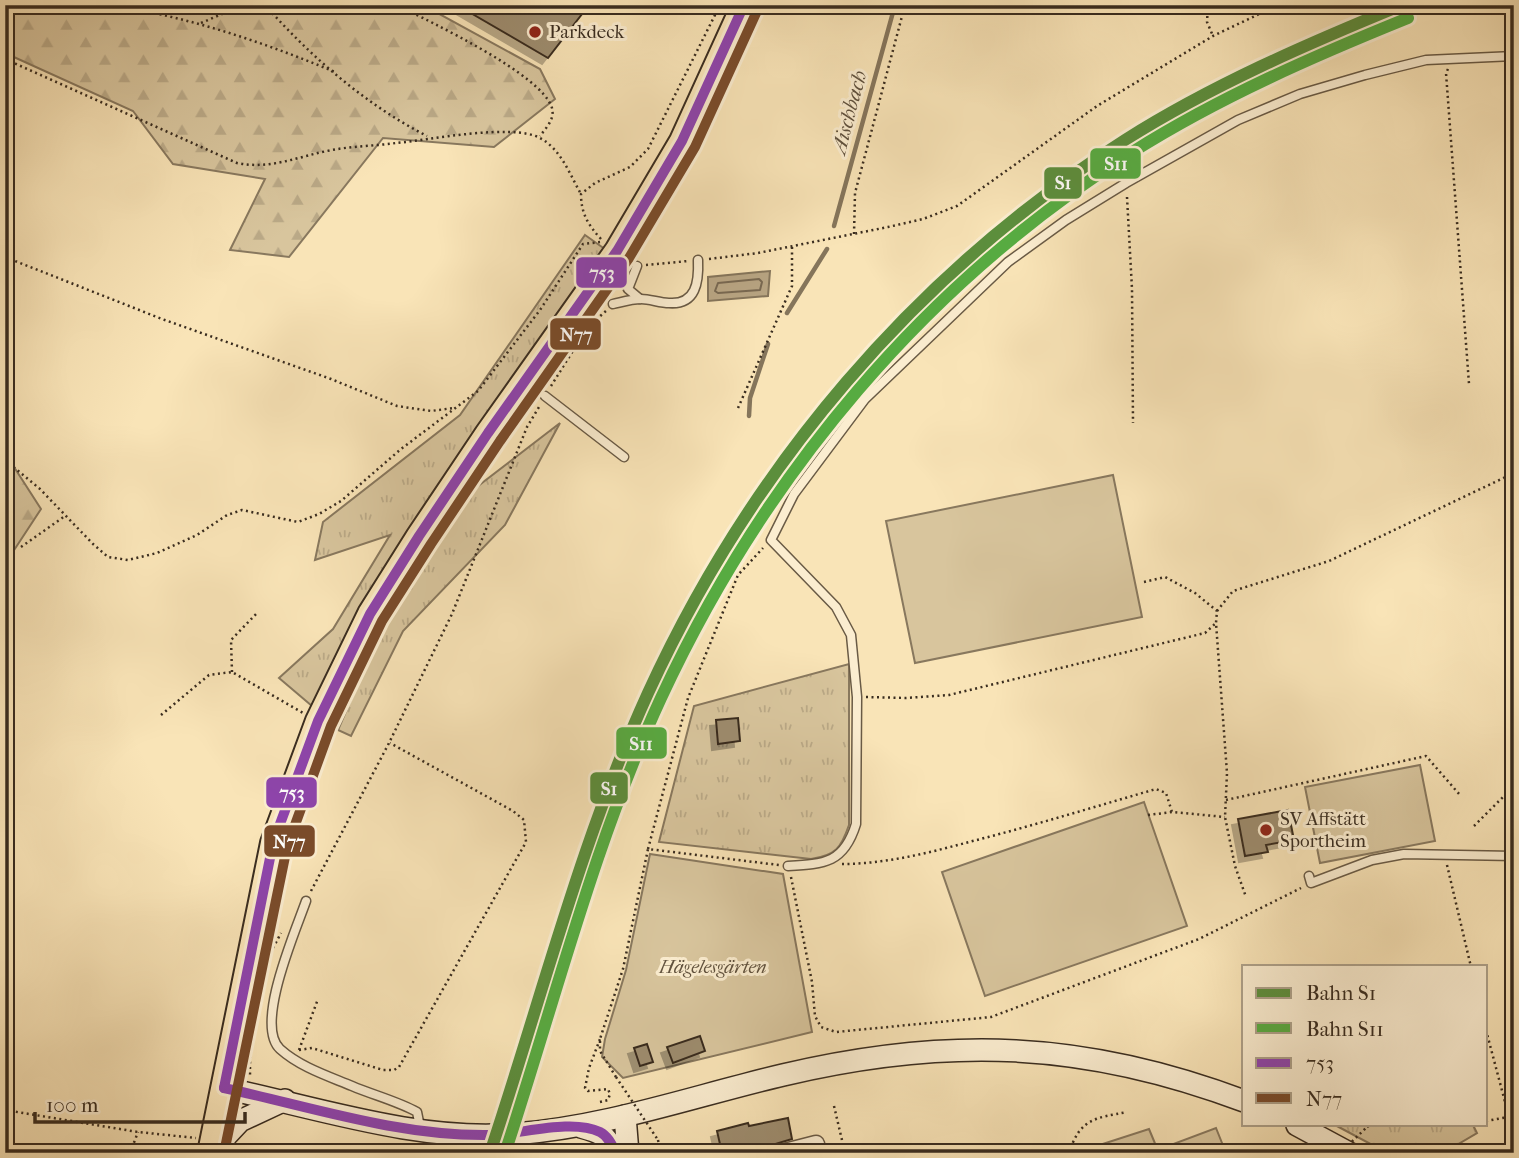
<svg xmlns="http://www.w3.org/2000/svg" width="1519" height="1158" viewBox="0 0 1519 1158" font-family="'IM FELL French Canon',serif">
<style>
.grass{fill:url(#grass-tufts);stroke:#88785e;stroke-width:2}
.forest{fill:url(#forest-firs);stroke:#88785e;stroke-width:2}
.garden{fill:#d8c59d;stroke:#88785e;stroke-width:2}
.water{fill:#b8a583;stroke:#85755b;stroke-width:2}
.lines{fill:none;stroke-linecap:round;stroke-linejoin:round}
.shore{stroke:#786851;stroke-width:2}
.stream{stroke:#85755b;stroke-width:4.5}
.building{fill:#9d8c6e;stroke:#392c1f;stroke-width:2;filter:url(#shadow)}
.lane-casing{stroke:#695a45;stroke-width:11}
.street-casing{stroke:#695a45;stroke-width:19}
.secondary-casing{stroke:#392c1f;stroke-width:24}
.primary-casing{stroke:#392c1f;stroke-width:28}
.path{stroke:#392c1f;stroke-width:2.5;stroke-dasharray:2 3.5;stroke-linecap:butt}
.lane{stroke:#fbedd0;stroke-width:8}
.street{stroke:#fbedd0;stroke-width:16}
.secondary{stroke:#fbedd0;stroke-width:21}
.primary{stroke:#f9e4b7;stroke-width:24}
.path-bridge{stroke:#392c1f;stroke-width:2.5;stroke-dasharray:2 3.5;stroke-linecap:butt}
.bus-1-casing{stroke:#fbedd0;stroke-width:16}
.bus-2-casing{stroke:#fbedd0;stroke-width:16}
.bus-1{stroke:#8e44ad;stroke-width:10}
.bus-2{stroke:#7a4b2a;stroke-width:10}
.rail-1-casing{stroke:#fbedd0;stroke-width:18}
.rail-2-casing{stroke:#fbedd0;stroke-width:18}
.rail-1{stroke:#5c8e3c;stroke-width:12}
.rail-2{stroke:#57ab41;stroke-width:12}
.poi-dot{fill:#8f2418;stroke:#fbedd0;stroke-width:2.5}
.labels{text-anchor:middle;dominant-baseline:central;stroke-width:6;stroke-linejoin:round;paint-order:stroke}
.poi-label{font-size:19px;fill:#392c1f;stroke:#fbedd0;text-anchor:start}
.park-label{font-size:19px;font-style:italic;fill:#61523e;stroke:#fbedd0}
.water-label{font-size:21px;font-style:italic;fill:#5f503d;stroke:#fbedd0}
.line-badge{stroke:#fbedd0;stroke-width:2.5}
.badge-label{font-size:19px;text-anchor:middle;font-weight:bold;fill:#fff}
</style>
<defs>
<pattern id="grass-tufts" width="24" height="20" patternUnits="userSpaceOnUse" patternTransform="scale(1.75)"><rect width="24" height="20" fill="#d8c59d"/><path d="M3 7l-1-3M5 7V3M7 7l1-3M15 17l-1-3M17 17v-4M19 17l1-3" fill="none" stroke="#baa987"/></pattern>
<pattern id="forest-firs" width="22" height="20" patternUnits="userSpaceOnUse" patternTransform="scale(1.75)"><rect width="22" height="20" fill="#d8c59d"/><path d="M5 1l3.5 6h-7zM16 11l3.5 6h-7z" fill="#baa987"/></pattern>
<filter id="shadow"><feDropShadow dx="-6" dy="6" stdDeviation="0" flood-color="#0004"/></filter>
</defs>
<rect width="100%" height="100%" fill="#f9e4b7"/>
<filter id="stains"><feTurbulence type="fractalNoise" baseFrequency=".00286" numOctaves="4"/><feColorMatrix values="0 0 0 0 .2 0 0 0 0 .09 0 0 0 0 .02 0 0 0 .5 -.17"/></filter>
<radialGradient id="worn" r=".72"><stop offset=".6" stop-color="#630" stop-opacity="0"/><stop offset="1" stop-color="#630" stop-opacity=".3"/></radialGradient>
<g class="grass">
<path d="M585,235L609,252L312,706L279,678L333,629L390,535L315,560L323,522L460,415Z"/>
<path d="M560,423L505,525L403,631L351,736L338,730L383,625L469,493Z"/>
<path d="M849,664V825C841,848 836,855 811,859L659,842L694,706Z"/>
<path d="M1335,1125H1473L1477,1133L1443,1153H1376L1380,1149Z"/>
</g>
<g class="forest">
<path d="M5,5H423L540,69L555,99L494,147L383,138L289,257L230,250L265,179L173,164L133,111L5,53Z"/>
<path d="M5,453L41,509L5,564Z"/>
</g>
<g class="garden">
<path d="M1113,475L1142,617L915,663L886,521Z"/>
<path d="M1420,765L1435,841L1320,863L1305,787Z"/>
<path d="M1144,802L1187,926L985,996L942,872Z"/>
<path d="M650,854L783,874L812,1032L623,1078L602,1057L605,1039L626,970Z"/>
<path d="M1216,1128L1226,1153H1162L1160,1149Z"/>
<path d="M1149,1129L1159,1153H1081V1151Z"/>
</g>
<path class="water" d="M770,271L768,296L708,301V277Z"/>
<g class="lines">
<path class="shore" d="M759,279L762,282L760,290L718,293L715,291L718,283Z"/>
<g class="stream">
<path d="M834,226L895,5"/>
<path d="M787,313L827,249"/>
<path d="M749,416L750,398L768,344"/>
</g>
</g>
<g class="building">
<path d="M457,5H589L548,58Z"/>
<path d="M738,718L740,741L718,744L716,720Z"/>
<path d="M1288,810L1294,840L1266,845L1268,852L1245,856L1238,819Z"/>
<path d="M700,1036L705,1051L673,1063L667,1047Z"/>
<path d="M647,1044L653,1062L640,1066L634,1048Z"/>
<path d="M788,1118L792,1139L762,1148L761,1146L736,1153H722L717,1131L748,1123L749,1126Z"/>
</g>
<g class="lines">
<defs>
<g id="lane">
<path d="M637,266L628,289L640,299"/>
<path d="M613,304C622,302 632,299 641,299C650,299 660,303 669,303C696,305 699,282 698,260"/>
<path d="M545,396L624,457"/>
<path d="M788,866C825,864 844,863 856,824L857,697L851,635L836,607L771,540L794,494L865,399L1008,262L1066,220L1126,183L1238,120L1300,94L1365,75L1426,60L1514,56"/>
<path d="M1309,876L1311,883L1372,860L1404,854L1514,856"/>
<path d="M306,901C296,930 254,1025 280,1049C300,1067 328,1076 352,1086C373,1095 397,1101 417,1112L420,1127"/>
</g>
<path id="street" d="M781,1153L816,1144"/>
<g id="secondary">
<path d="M224,1088C318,1108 419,1142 515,1134C607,1127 694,1096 783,1075C948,1036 1085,1041 1244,1101"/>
<path d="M625,1116L628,1153"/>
<path d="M1297,1125L1349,1153"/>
<path d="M581,1127C603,1133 604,1134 616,1153"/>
<path d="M210,1153L240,1121L285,1100"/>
</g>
<path id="primary" d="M210,1153L273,843L318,721L370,614L419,536L488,433L617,251L682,141L744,5"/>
</defs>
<use href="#lane" class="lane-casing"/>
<use href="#street" class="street-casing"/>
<use href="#secondary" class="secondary-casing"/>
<use href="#primary" class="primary-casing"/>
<g class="path">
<path d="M111,5C189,17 263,42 335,72"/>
<path d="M265,5C310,56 366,105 427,136"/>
<path d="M397,5C430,22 542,74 552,108C555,119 546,128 540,136"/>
<path d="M1208,5L1207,22L1213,36"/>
<path d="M201,23L243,5"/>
<path d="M5,59L237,163C271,170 299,156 332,150C353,146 375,146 396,143C429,140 512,123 540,138C561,149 570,175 581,194"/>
<path d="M1448,69L1446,73L1469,384"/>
<path d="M1127,197L1132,289L1133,423"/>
<path d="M854,234L855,193L905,5"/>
<path d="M601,239C588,225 581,213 581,194L595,183L630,167L648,149L720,5"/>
<path d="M5,257L162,319L331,379L397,406L431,411L453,408"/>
<path d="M709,259L758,253L888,227L923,219L957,206L1097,106L1213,36L1278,5"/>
<path d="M646,265L688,261"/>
<path d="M588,327L607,310"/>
<path d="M551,386L581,338"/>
<path d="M738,408L792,286V247"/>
<path d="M5,460L40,489L93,544L108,557L128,560L157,553L197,535L227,515L242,510L298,522L319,514L341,501L401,449L478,391L540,310L583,244L601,242"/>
<path d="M21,547L65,516"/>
<path d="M1144,582L1165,577L1195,593L1217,611L1216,623L1227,773L1225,817L1235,866L1246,897"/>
<path d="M1217,611L1233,591L1329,561L1514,473"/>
<path d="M232,672L231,640L257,613"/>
<path d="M866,697L906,698L949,695L1205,633L1216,623"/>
<path d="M161,715L209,675L232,672L303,713"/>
<path d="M1226,800L1426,756L1460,795"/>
<path d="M1148,815L1172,812L1225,817"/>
<path d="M1474,826L1503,797L1514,796"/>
<path d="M648,849L688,698L738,575L763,548"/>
<path d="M842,864C885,864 928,853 969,842C1032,826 1094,807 1156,789L1166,793L1172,812"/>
<path d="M1447,865L1471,967"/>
<path d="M791,877L812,982L815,1016L821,1027L836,1032L991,1017L1199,939L1301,888"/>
<path d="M311,891L389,743L452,614L527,427L539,407"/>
<path d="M273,948L281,933"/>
<path d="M1486,1030L1509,1117"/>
<path d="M299,1050L312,1048L383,1070H394L399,1067L526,842L524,820L513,811L390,743"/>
<path d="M299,1050L318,999"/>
<path d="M250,1056V1077"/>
<path d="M616,1077L600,1051V1039L623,969L648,849L779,865"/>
<path d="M600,1102L608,1100L610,1094L608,1089L588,1091L585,1088L589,1068L600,1039"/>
<path d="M834,1106L845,1153"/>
<path d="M5,1110L138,1132L196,1138"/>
<path d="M1486,1121L1514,1116"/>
<path d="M1367,1127L1370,1125"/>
<path d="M658,1140L661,1153"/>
<path d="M130,1153L138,1132"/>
<path d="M1069,1153C1080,1118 1096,1118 1127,1112"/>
</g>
<use href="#lane" class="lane"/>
<use href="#street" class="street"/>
<use href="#secondary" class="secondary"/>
<use href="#primary" class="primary"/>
<g class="path-bridge">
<path d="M616,1077L658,1140"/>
<path d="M1340,1153L1367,1127"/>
</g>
<defs>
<g id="bus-1">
<path d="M224,1088L273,843L318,721L370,614L419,536L488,433L617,251L682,141L744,5"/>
<path d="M224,1088C311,1107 398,1136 488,1135C519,1135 571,1118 600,1132C608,1136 612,1145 616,1153"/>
</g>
<path id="bus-2" d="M224,1153L287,847L331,726L382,621L431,544L500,441L629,258L695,147L757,11"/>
</defs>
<use href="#bus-1" class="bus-1-casing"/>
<use href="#bus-2" class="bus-2-casing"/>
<use href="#bus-1" class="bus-1"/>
<use href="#bus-2" class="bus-2"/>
<defs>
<path id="rail-1" d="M490,1153C541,1000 581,840 648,693C751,468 915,273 1125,140C1212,85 1307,44 1402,5"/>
<path id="rail-2" d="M505,1153C555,1001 594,843 661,698C764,476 925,282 1134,151C1220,97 1314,56 1408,18"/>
</defs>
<use href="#rail-1" class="rail-1-casing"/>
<use href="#rail-2" class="rail-2-casing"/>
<use href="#rail-1" class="rail-1"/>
<use href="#rail-2" class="rail-2"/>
</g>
<g class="poi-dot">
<circle cx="535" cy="32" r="7"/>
<circle cx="1266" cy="830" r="7"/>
</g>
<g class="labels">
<g class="poi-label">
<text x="549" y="32">Parkdeck</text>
<text x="1280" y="819">SV Affstätt<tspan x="1280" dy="22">Sportheim</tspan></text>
</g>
<g class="park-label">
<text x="713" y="967">Hägelesgärten</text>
</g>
<g class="water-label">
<text transform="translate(849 112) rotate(-75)">Aischbach</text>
</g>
</g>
<g class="line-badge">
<rect x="1089" y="147" width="53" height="33" rx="7" fill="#57ab41"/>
<rect x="1043" y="166" width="40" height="34" rx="7" fill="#5c8e3c"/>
<rect x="575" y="256" width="53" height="33" rx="7" fill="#8e44ad"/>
<rect x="549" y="317" width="53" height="34" rx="7" fill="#7a4b2a"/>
<rect x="615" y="726" width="53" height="34" rx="7" fill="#57ab41"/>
<rect x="589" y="771" width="40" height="34" rx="7" fill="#5c8e3c"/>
<rect x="265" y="776" width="53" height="33" rx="7" fill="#8e44ad"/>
<rect x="263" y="824" width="53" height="34" rx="7" fill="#7a4b2a"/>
</g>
<g class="badge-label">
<text x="1116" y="170">S11</text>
<text x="1063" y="189">S1</text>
<text x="602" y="279">753</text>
<text x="576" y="341">N77</text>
<text x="641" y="750">S11</text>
<text x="609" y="795">S1</text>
<text x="292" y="799">753</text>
<text x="289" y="848">N77</text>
</g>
<rect width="1519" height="1158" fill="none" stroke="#f9e4b7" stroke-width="28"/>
<rect x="7" y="7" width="1505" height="1144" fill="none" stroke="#392c1f" stroke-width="3.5"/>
<rect x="14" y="14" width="1491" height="1130" fill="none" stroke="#392c1f" stroke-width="2"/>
<rect x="1242" y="965" width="245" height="161" fill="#fbedd0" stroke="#ada089" stroke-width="2"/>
<rect x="1256" y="988" width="35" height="10" fill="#5c8e3c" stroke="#ada089" stroke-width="2"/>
<text x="1306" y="1000" font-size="21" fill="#392c1f">Bahn S1</text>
<rect x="1256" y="1023" width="35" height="10" fill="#57ab41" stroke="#ada089" stroke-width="2"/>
<text x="1306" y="1036" font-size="21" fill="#392c1f">Bahn S11</text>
<rect x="1256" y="1058" width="35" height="10" fill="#8e44ad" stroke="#ada089" stroke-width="2"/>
<text x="1306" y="1070" font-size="21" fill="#392c1f">753</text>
<rect x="1256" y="1093" width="35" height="10" fill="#7a4b2a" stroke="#ada089" stroke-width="2"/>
<text x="1306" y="1106" font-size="21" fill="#392c1f">N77</text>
<path d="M35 1112v10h210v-10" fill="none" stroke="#392c1f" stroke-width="3.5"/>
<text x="46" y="1112" font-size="21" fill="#392c1f" stroke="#fbedd0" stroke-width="5" paint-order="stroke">100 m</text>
<rect width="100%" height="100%" filter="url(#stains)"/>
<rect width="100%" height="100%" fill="url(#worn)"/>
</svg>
